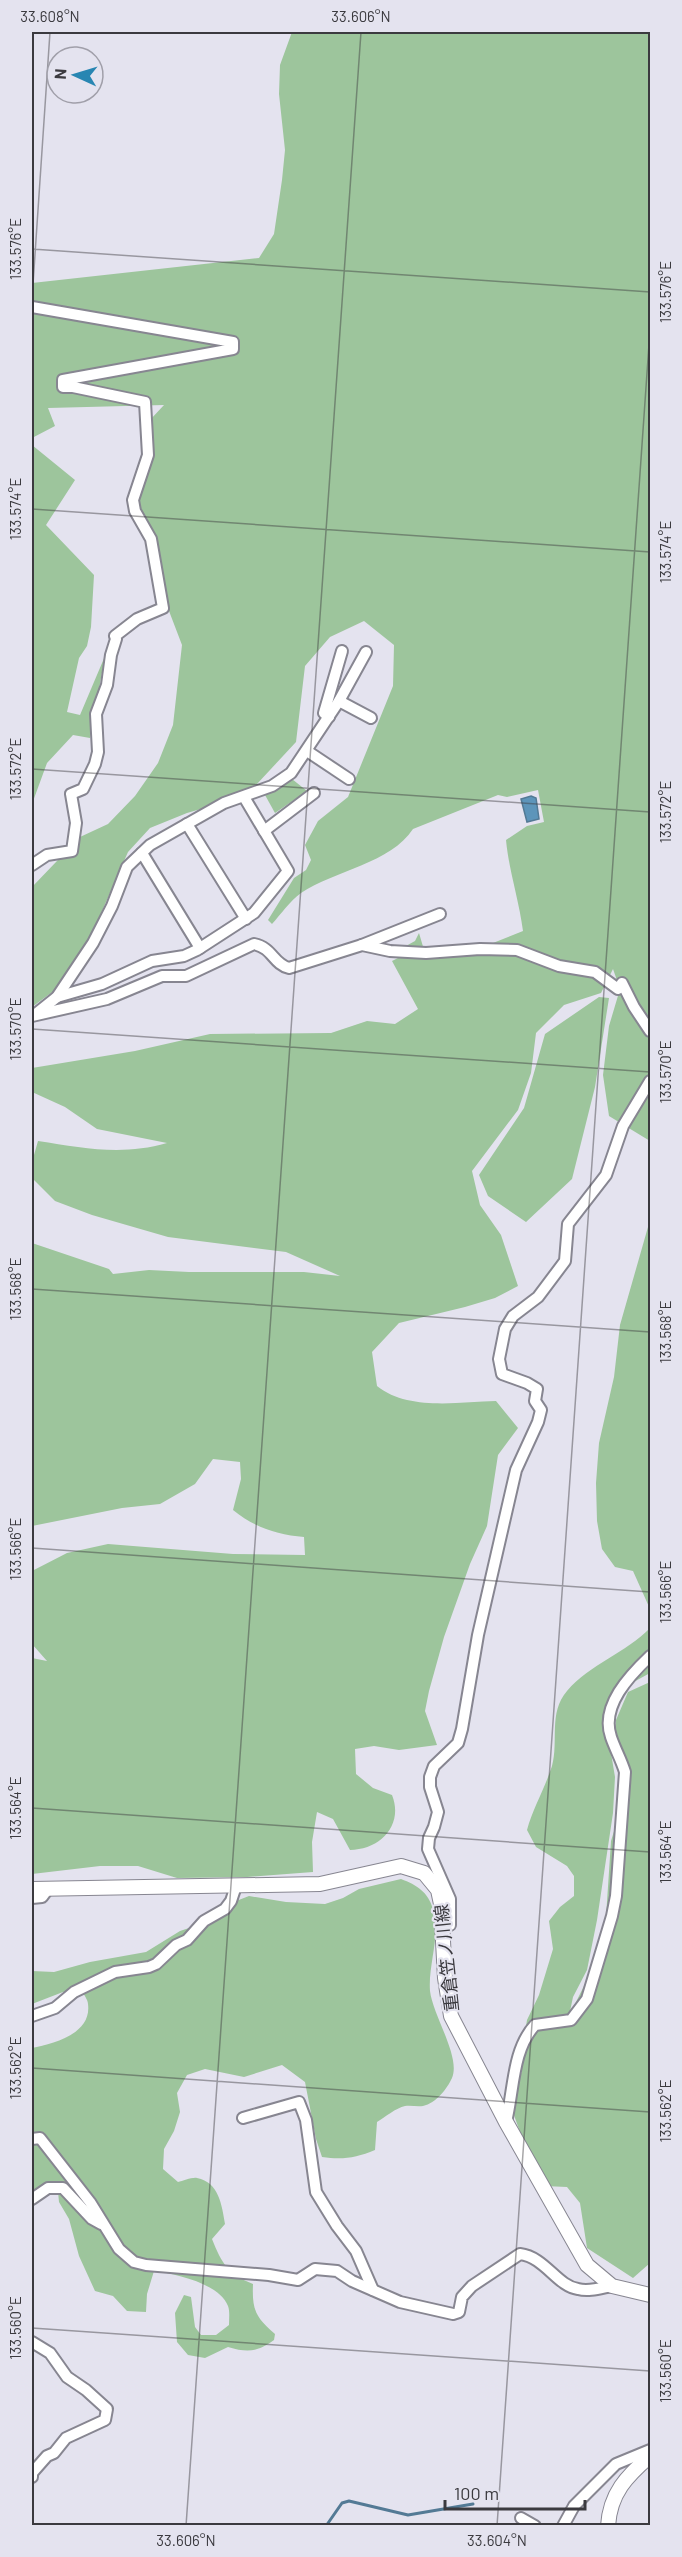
<svg xmlns="http://www.w3.org/2000/svg" width="682" height="2557" viewBox="0 0 682 2557" font-family="Barlow,'Noto Sans JP',sans-serif">
<style>
.green{fill:#9dc59c}
.water{fill:#5d95ba;stroke:#537a95;stroke-width:1.5}
.lines{fill:none;stroke-linecap:round;stroke-linejoin:round}
.stream{stroke:#537a95;stroke-width:3}
.street-casing{stroke:#878691;stroke-width:14}
.secondary-casing{stroke:#878691;stroke-width:16}
.street{stroke:#fff;stroke-width:10}
.secondary{stroke:#fff;stroke-width:14}
.ticks{fill:none;stroke:#3b3a3f;stroke-width:1.5;stroke-opacity:0.45}
.labels{text-anchor:middle;dominant-baseline:central;stroke-width:4.5;stroke-linejoin:round;paint-order:stroke}
.street-label{font-size:18px;fill:#3b3a3f;stroke:#e4e3ef}
.neatline{fill:none;stroke:#3b3a3f;stroke-width:2}
.ticks-label{font-size:15px;text-anchor:middle;fill:#3b3a3f}
</style>
<rect width="100%" height="100%" fill="#e4e3ef"/>
<g class="green">
<path d="M292,32H650V1141L609,1116L603,1075L609,1026L620,989L613,969L601,993L564,1005L536,1033L531,1073L518,1110L472,1171L480,1205L501,1235L518,1286L495,1298L465,1307L399,1323L372,1352L377,1386C408,1411 458,1402 496,1401L518,1428L498,1455L487,1526L470,1564L444,1637L429,1691L425,1711L437,1745L399,1750L374,1746L355,1749L356,1774L373,1788L392,1795C404,1825 380,1850 350,1850L333,1819L317,1812L312,1842L313,1872L247,1877L177,1878L138,1866H100L32,1874V1658L47,1661L32,1644V1571L67,1553L108,1544L233,1554L305,1555L304,1537C277,1535 254,1527 233,1510L241,1479L240,1462L213,1459L195,1484L160,1504L122,1508L32,1526V1243L109,1269L113,1274L149,1270L189,1272H304L340,1276L286,1252L168,1237L92,1215L55,1201L32,1178V1162L38,1141C83,1148 122,1156 167,1143L97,1129L65,1107L32,1092V1068L135,1051L210,1034L331,1033L367,1021L395,1024L418,1009L392,961L400,957L404,947L415,941L419,933L424,950L493,943L523,931C519,900 509,871 506,840L527,826L544,822L538,790L507,797L498,795L413,829C391,863 334,871 301,893C290,901 281,914 272,924L268,920L294,878L306,870L311,860L305,845L318,821L348,797L393,686L394,645L364,621L330,637L305,666L296,742L257,784L211,806L187,813L150,828L128,852L91,936L59,987L32,1007V887L80,837L108,824L135,796L158,763L173,725L182,645L161,590L136,505L150,420L164,405L48,408L55,426L32,438V283L259,258L274,234L282,180L285,150L279,94L280,65Z"/>
<path d="M32,445L75,480L46,525L94,575L91,627L87,646L79,658L67,712L80,715L105,656L90,738L73,735L47,763L32,804Z"/>
<path d="M292,779L307,791L275,813L265,795Z"/>
<path d="M599,997L609,998L595,1087L572,1179L526,1222L488,1196L479,1175L524,1108L545,1034Z"/>
<path d="M650,1220V1609L633,1571L615,1567L602,1549L597,1521L596,1483L599,1443L614,1377L620,1325Z"/>
<path d="M650,1628V1673L630,1684L617,1699L610,1726L611,1753L615,1777L613,1813L597,1920L587,1970L573,1997L569,2016L585,1984L606,1917L611,1841L620,1812L623,1759L615,1732L616,1720L628,1692L650,1682V2263L633,2278L587,2248L580,2203L567,2187L544,2186L535,2174L510,2104L522,2071V2050L527,2020L539,1995L553,1949L549,1921L560,1907L574,1896V1876L567,1866L536,1847L527,1830C533,1808 545,1788 552,1766C559,1741 548,1713 567,1691C590,1664 626,1653 650,1628Z"/>
<path d="M401,1879C417,1885 428,1892 433,1909C441,1936 428,1964 430,1991C433,2016 461,2057 452,2078C447,2089 436,2103 423,2106C417,2107 411,2105 405,2106C396,2108 385,2117 377,2122L375,2150C356,2158 342,2160 322,2157L316,2139L305,2082L282,2065L244,2077L205,2069L187,2075L177,2093L180,2112L174,2131L164,2149L163,2169L178,2182C183,2181 192,2177 197,2178C219,2182 222,2206 225,2224L212,2239C222,2264 228,2274 253,2284C252,2309 255,2317 275,2334L274,2340C257,2352 248,2353 228,2347L205,2358L188,2355L177,2342L175,2313L184,2295L191,2297L195,2327L201,2335H216L229,2325C229,2319 230,2311 228,2306C219,2283 175,2274 154,2271L147,2294L146,2312L127,2311L113,2296L95,2291L79,2256L69,2219L59,2202L57,2181L32,2195V2048C53,2044 92,2034 88,2004C88,2000 84,1995 82,1991L63,1992L32,2004V1971L54,1972L90,1962L146,1952L180,1931L219,1918L231,1903L249,1896L286,1902L325,1904L343,1898L359,1889Z"/>
</g>
<path class="water" d="M531,796L536,798L539,819L527,822L521,799Z"/>
<g class="lines">
<path class="stream" d="M326,2526L342,2503L349,2501L408,2515L473,2504"/>
<defs>
<g id="street">
<path d="M32,307L233,342V349L63,380V387H73L145,402L148,455L133,500L135,511L151,539L163,608L137,619L115,636L116,639L111,655L107,685L96,714L98,752L95,764L83,789L71,794L76,823L72,851L47,855L32,865"/>
<path d="M339,701L371,718"/>
<path d="M329,717L324,713L342,651"/>
<path d="M307,751L349,779"/>
<path d="M187,824L246,919"/>
<path d="M264,831L314,793"/>
<path d="M142,853L200,948"/>
<path d="M362,945L440,914"/>
<path d="M57,997L102,984L152,961L184,956L197,950L254,913L288,871L244,797"/>
<path d="M37,1013L57,997L93,943L112,906L127,867L150,845L224,803L272,786L291,773L339,701L366,652"/>
<path d="M32,1016L107,999L162,976H186L254,944C273,948 273,964 289,968L362,945L390,951L426,953L480,949L517,950L559,966L595,972L618,989L622,983L634,1007L650,1031"/>
<path d="M32,1898L42,1897L48,1889"/>
<path d="M443,1926L450,1925V1899L428,1849L429,1838L434,1827L438,1812L430,1787V1777L434,1766L458,1743L462,1729L478,1635L516,1470L538,1422L541,1410L535,1401L537,1389L527,1383L502,1374L499,1359L505,1329L513,1316L538,1297L565,1261L568,1224L606,1175L623,1126L650,1081"/>
<path d="M32,2016L55,2008L74,1992L115,1972L149,1967L156,1964L176,1945L187,1940L204,1921L225,1909L231,1901L236,1886"/>
<path d="M243,2118L299,2102L306,2120L316,2192L337,2226L356,2251L373,2290"/>
<path d="M506,2122C514,2090 512,2050 535,2025L571,2020L587,1999L612,1916L616,1896L625,1772C621,1759 615,1749 611,1737C600,1706 630,1675 650,1656"/>
<path d="M32,2139L40,2138L90,2202L119,2249L134,2262L146,2265L269,2275L298,2280L315,2269L337,2271L352,2281L400,2302L453,2314L459,2312L462,2297L472,2286L520,2254C545,2257 557,2286 578,2289C589,2292 601,2288 612,2286"/>
<path d="M32,2199L48,2188H63L92,2219L101,2224"/>
<path d="M32,2342L50,2353L67,2377L86,2390L107,2409L105,2420L66,2438L54,2453L47,2456L32,2473V2477"/>
<path d="M521,2518L535,2526"/>
<path d="M563,2526L574,2506L616,2464L650,2450"/>
</g>
<g id="secondary">
<path d="M32,1889L320,1884L401,1866L424,1873L438,1890L441,1904L445,1978L451,2016L506,2122L587,2265L612,2286L650,2295"/>
<path d="M608,2526C610,2493 627,2476 650,2456"/>
</g>
</defs>
<use href="#street" class="street-casing"/>
<use href="#secondary" class="secondary-casing"/>
<use href="#street" class="street"/>
<use href="#secondary" class="secondary"/>
</g>
<path class="ticks" d="M637,32H650M32,249L650,292M32,299L50,32M32,509L650,552M32,769L650,812M32,1029L650,1072M32,1289L650,1332M32,1548L650,1592M32,1808L650,1852M32,2068L650,2112M32,2328L650,2371M186,2526L361,32M497,2526L650,330"/>
<g class="labels">
<g class="street-label">
<text transform="translate(446 1958) rotate(-96)">重倉笠ノ川線</text>
</g>
</g>
<rect width="682" height="2557" fill="none" stroke="#e4e3ef" stroke-width="66"/>
<g transform="translate(75 75) rotate(274)"><circle r="28" fill="#e4e3ef" stroke="#a09fa9" stroke-width="1.5"/>
<path d="M0-4.5L10 22L0 15L-10 22Z" fill="#2886b2"/>
<text y="-9" font-size="16" font-weight="bold" text-anchor="middle" fill="#3b3a3f">N</text>
</g>
<path d="M445 2500v9h140v-9" fill="none" stroke="#3b3a3f" stroke-width="3"/>
<text x="454" y="2500" font-size="18" fill="#3b3a3f" stroke="#e4e3ef" stroke-width="4.5" paint-order="stroke">100 m</text>
<rect x="33" y="33" width="616" height="2491" class="neatline"/>
<g class="ticks-label">
<text x="50" y="22">33.608°N</text>
<text x="361" y="22">33.606°N</text>
<text transform="translate(16 249) rotate(-90)" y="5">133.576°E</text>
<text transform="translate(666 292) rotate(-90)" y="5">133.576°E</text>
<text transform="translate(16 509) rotate(-90)" y="5">133.574°E</text>
<text transform="translate(666 552) rotate(-90)" y="5">133.574°E</text>
<text transform="translate(16 769) rotate(-90)" y="5">133.572°E</text>
<text transform="translate(666 812) rotate(-90)" y="5">133.572°E</text>
<text transform="translate(16 1029) rotate(-90)" y="5">133.570°E</text>
<text transform="translate(666 1072) rotate(-90)" y="5">133.570°E</text>
<text transform="translate(16 1289) rotate(-90)" y="5">133.568°E</text>
<text transform="translate(666 1332) rotate(-90)" y="5">133.568°E</text>
<text transform="translate(16 1549) rotate(-90)" y="5">133.566°E</text>
<text transform="translate(666 1592) rotate(-90)" y="5">133.566°E</text>
<text transform="translate(16 1808) rotate(-90)" y="5">133.564°E</text>
<text transform="translate(666 1852) rotate(-90)" y="5">133.564°E</text>
<text transform="translate(16 2068) rotate(-90)" y="5">133.562°E</text>
<text transform="translate(666 2111) rotate(-90)" y="5">133.562°E</text>
<text transform="translate(16 2328) rotate(-90)" y="5">133.560°E</text>
<text transform="translate(666 2371) rotate(-90)" y="5">133.560°E</text>
<text x="186" y="2546">33.606°N</text>
<text x="497" y="2546">33.604°N</text>
</g>
</svg>
